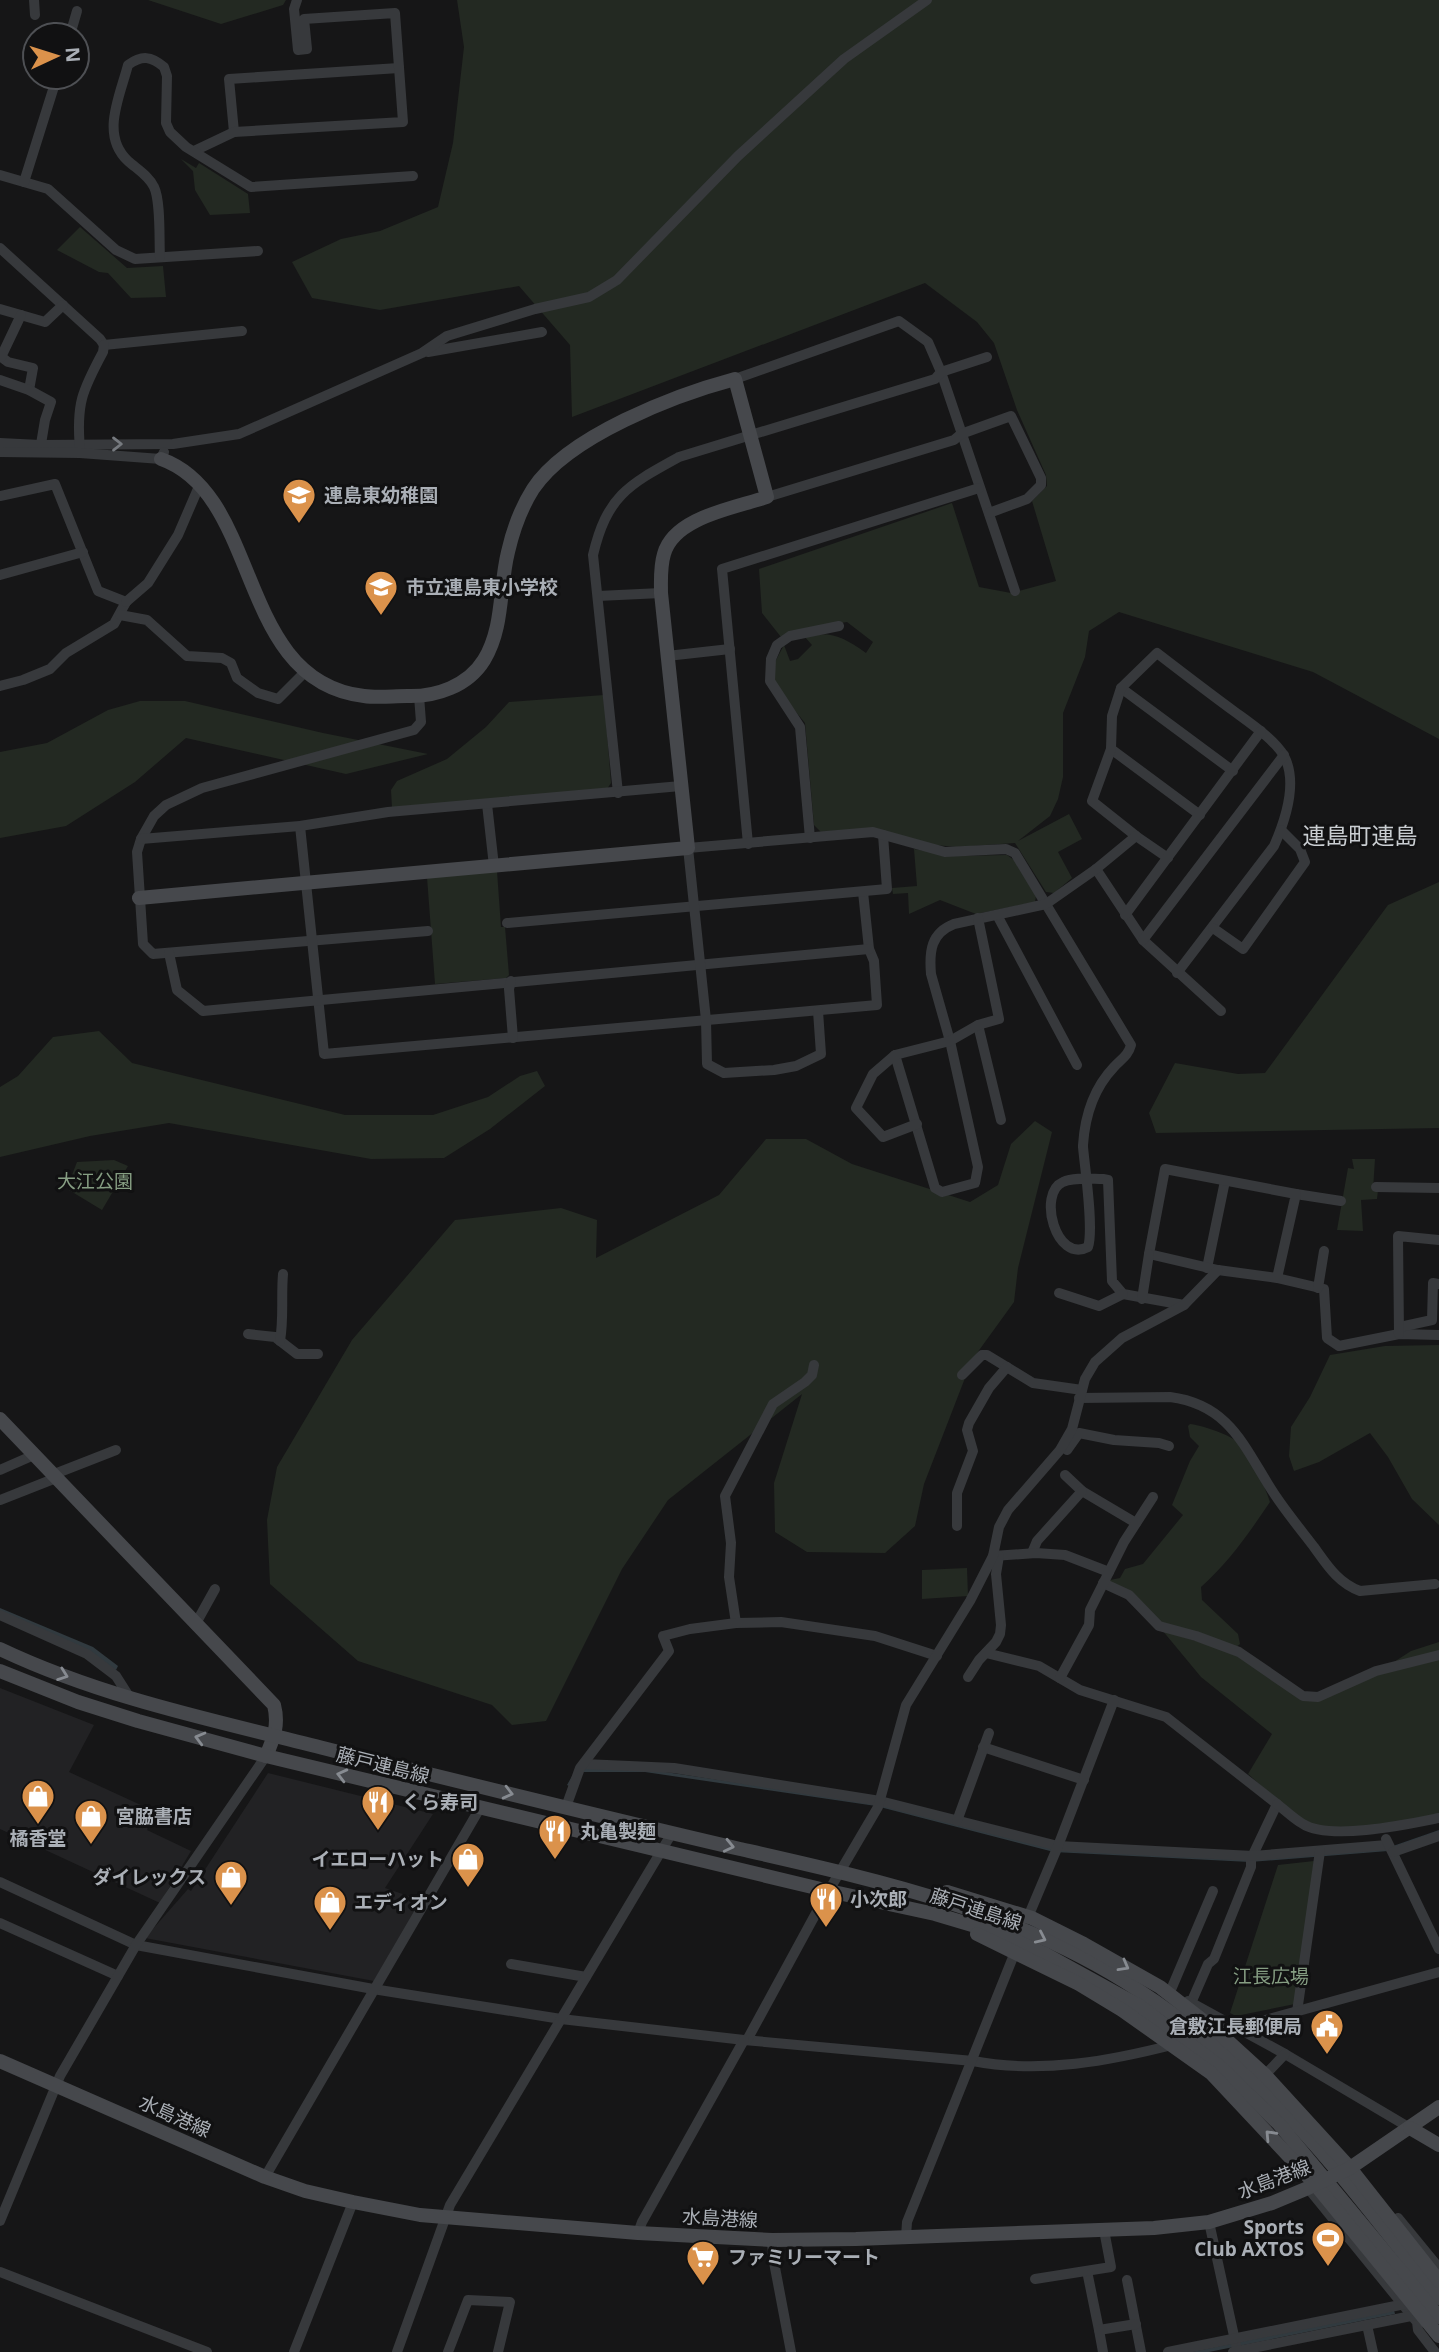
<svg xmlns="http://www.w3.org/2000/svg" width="1439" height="2352" viewBox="0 0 1439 2352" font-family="'Open Sans','Noto Sans JP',sans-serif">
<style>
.built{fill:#222224}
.green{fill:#232922}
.water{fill:#313a3f}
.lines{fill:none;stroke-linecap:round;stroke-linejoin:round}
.street{stroke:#37393c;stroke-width:10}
.secondary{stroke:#46484c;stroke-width:14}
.oneway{stroke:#767a7f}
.oneway2{stroke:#878b91}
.labels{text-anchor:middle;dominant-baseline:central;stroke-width:6;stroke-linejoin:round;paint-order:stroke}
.poi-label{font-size:19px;font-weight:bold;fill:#aaafb6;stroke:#111112;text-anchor:start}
.park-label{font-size:19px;fill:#869e83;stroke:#111112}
.street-label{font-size:19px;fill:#aaafb6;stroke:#111112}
.quarter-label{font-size:23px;fill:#caced2;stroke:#111112}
</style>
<rect width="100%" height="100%" fill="#161617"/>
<g class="built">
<path d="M0,1688L94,1725L69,1772L156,1812L147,1830L191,1851L160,1903L0,1829Z"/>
<path d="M268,1773L433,1814L385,1888L423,1901L374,1981L145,1938L188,1889L191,1891Z"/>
</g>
<g class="green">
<path d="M148,0H286L283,5L221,24Z"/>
<path d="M457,0H1439V739L1313,672L1119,612L1089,631L1085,657L1063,713V777L1058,799L1050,816L1018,841L1069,814L1082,839L1058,852L1072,878L1054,893L1046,892L1015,843L957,847L935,845L873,828L821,832L814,825L805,723L783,696L774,679L775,662L784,645L790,661L798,659L812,645L804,636C833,631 843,637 866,653L873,642L847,622L792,631L781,637L762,613L759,569L952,503L979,587L1011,593L1056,581L1032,501L1047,486L1046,475L1017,410L994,343L977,322L925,283L572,417L570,345L519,286L380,310L312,298L292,262L341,239L380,231L438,207L453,143L464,47Z"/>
<path d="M181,159L196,168L199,163L248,194L250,213L210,215L195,190L193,171Z"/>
<path d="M80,227L127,268L163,266L166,297L131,298L108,273L99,272L57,250Z"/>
<path d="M604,695L611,783L607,789L392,808L391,790L397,781L447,759L486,727L509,702Z"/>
<path d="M140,701H185L323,733L428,754L346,774L186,738L135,782L66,826L0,838V752L47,743L108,710Z"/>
<path d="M914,849L956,856L1007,855L1014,860L1036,896L1035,902L976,914L940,900L909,914L908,893L893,894L892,888L917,886Z"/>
<path d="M497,871L501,927H505L509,975L506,978L435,984L427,877Z"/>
<path d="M1439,882V1128L1156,1133L1149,1113L1175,1063L1238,1074L1265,1073L1388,905Z"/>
<path d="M99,1031L132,1063L345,1115H433L488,1097L520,1076L537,1071L545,1086L490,1129L444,1158L371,1159L169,1123L90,1136L0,1157V1087L18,1076L53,1037Z"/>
<path d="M1035,1121L1052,1132L1018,1268L1014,1302L972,1360L924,1484L915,1526L885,1553L807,1552L775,1532L774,1483L802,1394L668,1500L622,1569L546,1721L512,1725L492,1705L358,1661L270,1584L267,1520L277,1467L352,1340L455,1220L561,1208L597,1220L596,1258L719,1195L766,1139H806L852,1164L970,1202L998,1185L1011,1144Z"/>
<path d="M1352,1159H1375L1373,1190H1378L1377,1199L1361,1200L1363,1231L1337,1230L1348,1168L1354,1169Z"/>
<path d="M114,1160L128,1166L102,1210L69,1190L75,1181L72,1175L77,1162Z"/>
<path d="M1439,1345V1525L1412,1499L1388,1457L1370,1433L1319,1462L1294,1471L1289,1456L1291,1427L1310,1397L1330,1355L1385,1346Z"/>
<path d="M1190,1424C1201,1425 1232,1435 1240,1444C1252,1460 1264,1483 1270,1502C1249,1533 1229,1562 1201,1587L1202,1600L1238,1634L1240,1644L1235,1648L1161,1625L1108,1583L1110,1580L1120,1578L1125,1569L1143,1564L1183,1515L1172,1505L1190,1461L1199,1446L1190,1437L1188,1426Z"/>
<path d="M967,1568L968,1596L922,1599V1570Z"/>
<path d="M1162,1630L1239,1655L1303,1699L1377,1673L1411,1651L1439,1642V1814C1407,1821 1338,1837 1308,1823C1292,1815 1263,1787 1248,1774L1272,1734L1201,1677Z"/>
<path d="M1314,1861L1295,2004L1236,2016L1230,2013L1278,1865Z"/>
</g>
<g class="water">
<path d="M0,1608L93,1647L118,1666L116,1670L0,1613Z"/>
<path d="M576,1769H645L877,1803L1054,1849L1193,1857L1393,1846L1439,1830V1834L1388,1851L1250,1862L1054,1852L876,1806L645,1772H583L569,1786L567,1785Z"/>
<path d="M1394,2310L1395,2314L1209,2352H1191Z"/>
</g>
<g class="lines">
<g class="street">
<path d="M34,0L35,15"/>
<path d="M70,35L77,11"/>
<path d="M234,132L229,79L399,68"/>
<path d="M194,151L234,132L403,122L395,13L304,19L307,49L298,50L294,9L297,0"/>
<path d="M0,175L48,189L116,250L135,259L258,251"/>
<path d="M24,182L57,77"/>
<path d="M0,248L100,339L104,345"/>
<path d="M160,257C159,241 161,201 154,187C149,176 137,169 128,161C100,135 120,96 128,65C142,55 151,56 164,67L167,76L166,123L170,132L186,147L251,187L413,176"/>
<path d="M0,309L45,322L63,305"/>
<path d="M104,345L242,331"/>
<path d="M428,352L542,332"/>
<path d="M0,356L8,362L33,368L29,390"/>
<path d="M1,357L21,315"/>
<path d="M735,379L899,321L928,342L941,372L1015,591"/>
<path d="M0,380L29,390L51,402L45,420L40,450"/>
<path d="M0,443L40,445L173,444L239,434L422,353L447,336L535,309L589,297L617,280L738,156L844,59L927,0"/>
<path d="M80,449C76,404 82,391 103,352L104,345"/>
<path d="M0,452L80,453L161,459L164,452"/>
<path d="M0,496L55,484L98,591L126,602L114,624L66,653L50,669L23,680L0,686"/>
<path d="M767,497L954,440L961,434L1011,416L1041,478V485L1027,499L989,513"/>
<path d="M0,575L83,552"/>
<path d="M598,596L661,593"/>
<path d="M126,602L148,583L178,535L200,484"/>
<path d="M120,615L147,620L187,656L222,658L231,663L237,678L258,693L278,699L306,671"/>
<path d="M667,656L730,649"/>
<path d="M1121,688L1233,771"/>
<path d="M419,696L421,722L414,730L202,788L166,805L154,816L141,839L137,852L143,944L153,954L428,931"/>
<path d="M1111,749L1200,815"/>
<path d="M618,793L593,555C607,496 628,485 679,457L935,379L941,372L987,357"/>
<path d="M487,804L494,866"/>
<path d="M300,826L324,1054L877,1005L874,961L869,949L863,892"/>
<path d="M810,838L800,727L770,681L771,659L777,645L790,636L839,626"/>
<path d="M141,839L300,826L388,812L681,786"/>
<path d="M748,844L722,569L979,488"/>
<path d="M1168,858L1136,836L1092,801L1111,749L1112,716L1121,688L1157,653C1183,673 1209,693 1235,712C1250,723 1275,740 1284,756C1298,782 1285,821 1274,846L1177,973"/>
<path d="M1096,869L1143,940L1221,1011"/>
<path d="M997,915L1077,1065"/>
<path d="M1125,915L1261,731"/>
<path d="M507,923L887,889L883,835"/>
<path d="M1213,928L1243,949L1305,862L1300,849L1281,830"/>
<path d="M1143,940L1284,755"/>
<path d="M169,953L177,990L203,1011L869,949"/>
<path d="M511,981L509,989L513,1038"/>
<path d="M818,1011L821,1054L796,1066L774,1070L724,1073L707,1064L706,1020L688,848L873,832L945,852L1006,849L1015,853L1131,1045C1128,1056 1121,1059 1114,1067C1093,1089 1085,1115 1083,1145V1147C1085,1169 1094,1229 1088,1247C1056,1264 1037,1193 1063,1182C1074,1177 1091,1179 1103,1179L1108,1180L1112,1281L1123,1294L1184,1305"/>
<path d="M978,1025L1001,1120"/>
<path d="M895,1055L935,1188L942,1192L975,1183L978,1167L950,1041L931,974C929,951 931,933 954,924L1046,904L1096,869L1136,836"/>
<path d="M917,1124L883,1137L856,1108L873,1074L895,1055L950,1041L978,1025L999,1019L978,918"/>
<path d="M1376,1187L1439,1188"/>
<path d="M1296,1194L1341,1201"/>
<path d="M1207,1268L1225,1181"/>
<path d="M1277,1278L1296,1194L1165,1169L1149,1254L1218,1270L1277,1278L1324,1289L1327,1338L1339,1346L1399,1334L1439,1335"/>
<path d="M1318,1288L1324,1251"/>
<path d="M1059,1293L1099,1306L1123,1294"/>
<path d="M1142,1299L1149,1254"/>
<path d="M1400,1327L1432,1320L1433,1283L1439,1284"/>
<path d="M248,1334L275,1337L297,1354H318"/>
<path d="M1399,1334L1398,1236L1439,1240"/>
<path d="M280,1341C284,1318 281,1297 283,1274"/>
<path d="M962,1375L982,1355H987L1033,1383L1082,1390"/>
<path d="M1079,1398L1170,1397C1232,1405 1245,1450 1275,1495C1287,1513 1301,1530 1314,1547C1327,1565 1338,1583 1360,1591L1435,1584"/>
<path d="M1067,1450L1079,1433L1114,1440L1159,1443L1169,1446"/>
<path d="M0,1470L34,1455"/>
<path d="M52,1475L116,1450"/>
<path d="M1065,1475L1082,1491L1136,1523"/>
<path d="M0,1500L56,1478"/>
<path d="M957,1526V1493L973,1451L967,1430L969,1423L989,1388L1007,1367"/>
<path d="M1032,1553L1037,1541L1082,1491"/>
<path d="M993,1556L1036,1553L1065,1555L1109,1572"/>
<path d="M1103,1583L1129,1595L1159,1626L1196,1636L1239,1652L1303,1696L1318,1697L1376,1671L1439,1655"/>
<path d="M0,1615L87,1654L116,1676L130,1698"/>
<path d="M736,1623L729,1577L731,1543L725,1496L773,1404L805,1382L812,1375L814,1365"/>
<path d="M195,1625L215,1589"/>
<path d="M986,1653L1039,1666L1080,1690L1166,1717L1277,1804L1251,1859V1867L1214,1959L1208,1964L1191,2003"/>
<path d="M968,1677L979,1660L996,1642L1000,1634L1001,1625L996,1574L999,1556"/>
<path d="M1060,1678L1089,1625L1090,1610L1124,1542L1153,1497"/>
<path d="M983,1747L1084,1780"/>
<path d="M584,1764L674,1768L880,1801L1058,1846L1253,1856L1387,1845"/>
<path d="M1277,1804C1285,1810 1294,1819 1303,1824C1330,1841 1409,1824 1439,1818"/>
<path d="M566,1807L580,1768L669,1651L663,1636L690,1629L736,1623L781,1622L875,1636L937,1656"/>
<path d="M957,1821L989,1733"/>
<path d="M1386,1839L1439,1949"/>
<path d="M1393,1852L1439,1836"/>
<path d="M0,1882L136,1945L373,1989L561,2019L744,2040L973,2061C1041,2074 1110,2061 1176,2044"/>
<path d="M1028,1917L1058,1846L1114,1700"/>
<path d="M0,1923L118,1976"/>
<path d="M511,1964L586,1977"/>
<path d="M1170,1992L1213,1891"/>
<path d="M1188,2001L1285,2054L1410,2128"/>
<path d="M1297,2012L1320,1851"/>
<path d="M1215,2034L1439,1972"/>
<path d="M747,2040L821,1904L878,1807L906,1705L970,1601L993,1556L999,1527L1008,1510L1060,1450L1072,1429L1085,1379L1095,1362L1122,1338L1184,1305L1218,1270"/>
<path d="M1265,2075L1285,2054"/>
<path d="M265,2177L480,1808"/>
<path d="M1308,2188L1417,2322L1418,2330L1435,2352"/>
<path d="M1398,2218L1439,2268"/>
<path d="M0,2221L60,2076L136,1945L266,1756"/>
<path d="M1209,2222L1236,2345"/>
<path d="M638,2233L642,2222L744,2040"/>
<path d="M906,2237L907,2222L1015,1952"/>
<path d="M772,2240L773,2257L791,2352"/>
<path d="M1087,2271L1099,2330"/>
<path d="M0,2272L207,2352"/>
<path d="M1035,2279L1111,2267L1104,2230"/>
<path d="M1127,2280L1141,2352"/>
<path d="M1367,2325L1373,2352"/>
<path d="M294,2352L353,2202"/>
<path d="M397,2352L450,2205L672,1833"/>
<path d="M448,2352L468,2300L510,2302L498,2352"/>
<path d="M1103,2352L1099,2330L1136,2324"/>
<path d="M1168,2352L1415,2302"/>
<path d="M1233,2352L1426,2313"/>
</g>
<g class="secondary">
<path d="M139,898L688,848L661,593C661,580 660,567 664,554C674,517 735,508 767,497L735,379C675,395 568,436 533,489C521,508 513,530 508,552C499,588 504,627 484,660C468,686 436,697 407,696C393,696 378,698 364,696C235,681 263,495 161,459"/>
<path d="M0,1419L274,1705C279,1724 274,1738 266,1756"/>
<path d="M0,1649C103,1698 217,1721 327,1749C465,1783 602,1817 740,1849C877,1880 1019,1911 1138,1990C1181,2018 1222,2051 1259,2086C1326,2150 1381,2226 1439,2298"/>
<path d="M0,1671L78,1702L138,1721L266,1756L829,1891L935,1914L999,1933L1043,1953L1141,2007L1219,2066L1279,2124L1439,2317"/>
<path d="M947,1892L1032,1918L1084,1944L1160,1987L1219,2033L1265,2075L1350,2168L1439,2281"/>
<path d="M977,1934L1079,1984L1122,2010L1211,2073L1315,2184L1439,2336"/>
<path d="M0,2061L265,2177L305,2191L353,2202L420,2215L638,2233L772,2240L856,2239L1154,2228L1209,2222L1272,2203L1308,2188L1350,2168L1439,2107"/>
<path d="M1410,2128L1439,2145"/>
</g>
</g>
<defs><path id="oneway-chevron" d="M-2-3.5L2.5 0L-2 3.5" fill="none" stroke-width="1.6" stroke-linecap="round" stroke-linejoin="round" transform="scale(1.75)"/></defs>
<use class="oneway" href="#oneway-chevron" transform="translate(117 444)"/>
<g class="oneway2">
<use href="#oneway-chevron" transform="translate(63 1675) rotate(20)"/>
<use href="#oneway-chevron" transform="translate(200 1738) rotate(-165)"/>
<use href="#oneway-chevron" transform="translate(342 1775) rotate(-166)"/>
<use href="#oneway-chevron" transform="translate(508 1793) rotate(14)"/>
<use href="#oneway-chevron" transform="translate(729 1846) rotate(13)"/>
<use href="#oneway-chevron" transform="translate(1041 1938) rotate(25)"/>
<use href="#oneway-chevron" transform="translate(1124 1966) rotate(29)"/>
<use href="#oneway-chevron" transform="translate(1270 2135) rotate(-133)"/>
</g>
<defs>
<symbol id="school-pin" viewBox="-11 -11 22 30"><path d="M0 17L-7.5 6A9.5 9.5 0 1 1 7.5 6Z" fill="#db924b" stroke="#111112"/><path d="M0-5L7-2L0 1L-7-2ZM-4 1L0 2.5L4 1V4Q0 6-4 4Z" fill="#fff"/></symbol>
<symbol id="shop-pin" viewBox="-11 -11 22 30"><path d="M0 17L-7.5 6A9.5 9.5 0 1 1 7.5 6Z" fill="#db924b" stroke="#111112"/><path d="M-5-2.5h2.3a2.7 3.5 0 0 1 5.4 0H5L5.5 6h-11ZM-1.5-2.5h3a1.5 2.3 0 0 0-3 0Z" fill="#fff"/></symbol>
<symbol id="restaurant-pin" viewBox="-11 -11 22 30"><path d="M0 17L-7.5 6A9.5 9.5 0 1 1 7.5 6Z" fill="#db924b" stroke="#111112"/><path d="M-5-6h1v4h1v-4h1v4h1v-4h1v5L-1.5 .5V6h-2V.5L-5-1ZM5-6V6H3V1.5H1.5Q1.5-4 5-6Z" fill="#fff"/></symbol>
<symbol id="civic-pin" viewBox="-11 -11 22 30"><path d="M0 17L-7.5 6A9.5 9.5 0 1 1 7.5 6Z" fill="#db924b" stroke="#111112"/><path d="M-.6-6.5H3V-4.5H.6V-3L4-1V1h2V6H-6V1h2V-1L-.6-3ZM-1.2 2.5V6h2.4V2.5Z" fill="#fff"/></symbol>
<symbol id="stadium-pin" viewBox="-11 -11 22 30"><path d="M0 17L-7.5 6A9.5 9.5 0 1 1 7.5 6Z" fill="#db924b" stroke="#111112"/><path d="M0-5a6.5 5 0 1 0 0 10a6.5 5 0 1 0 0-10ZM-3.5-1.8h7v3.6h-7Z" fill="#fff"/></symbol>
<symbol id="supermarket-pin" viewBox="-11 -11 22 30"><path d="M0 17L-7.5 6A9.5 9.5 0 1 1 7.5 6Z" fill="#db924b" stroke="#111112"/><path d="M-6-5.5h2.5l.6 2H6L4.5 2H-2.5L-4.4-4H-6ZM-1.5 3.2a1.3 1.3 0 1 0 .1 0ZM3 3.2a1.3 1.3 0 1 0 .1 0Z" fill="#fff"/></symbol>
</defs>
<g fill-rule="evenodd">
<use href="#school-pin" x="280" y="476" width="38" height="52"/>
<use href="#school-pin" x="362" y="568" width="38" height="52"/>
<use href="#shop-pin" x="19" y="1777" width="38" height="52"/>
<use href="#restaurant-pin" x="359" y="1783" width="38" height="52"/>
<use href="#shop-pin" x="72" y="1797" width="38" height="52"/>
<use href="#restaurant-pin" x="536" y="1812" width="38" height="52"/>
<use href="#shop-pin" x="449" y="1840" width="38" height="52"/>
<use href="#shop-pin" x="212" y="1858" width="38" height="52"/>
<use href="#restaurant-pin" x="807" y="1880" width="38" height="52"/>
<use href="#shop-pin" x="311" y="1883" width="38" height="52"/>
<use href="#civic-pin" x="1308" y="2007" width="38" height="52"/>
<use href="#stadium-pin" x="1309" y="2219" width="38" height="52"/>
<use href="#supermarket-pin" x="684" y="2238" width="38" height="52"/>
</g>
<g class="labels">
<g class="poi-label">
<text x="324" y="495">連島東幼稚園</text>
<text x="406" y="587">市立連島東小学校</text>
<text x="402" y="1802">くら寿司</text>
<text x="116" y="1816">宮脇書店</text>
<text x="580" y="1831">丸亀製麺</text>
<text x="38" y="1838" text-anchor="middle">橘香堂</text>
<text x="444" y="1859" text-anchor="end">イエローハット</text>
<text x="206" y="1877" text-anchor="end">ダイレックス</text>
<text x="850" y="1899">小次郎</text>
<text x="354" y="1902">エディオン</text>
<text x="1302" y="2026" text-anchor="end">倉敷江長郵便局</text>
<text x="1304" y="2227" text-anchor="end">Sports<tspan x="1304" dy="22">Club AXTOS</tspan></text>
<text x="728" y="2257">ファミリーマート</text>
</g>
<g class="park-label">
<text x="95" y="1181">大江公園</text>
<text x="1271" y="1976">江長広場</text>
</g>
<g class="street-label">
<text transform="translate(383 1765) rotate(14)">藤戸連島線</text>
<text transform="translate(976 1909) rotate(18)">藤戸連島線</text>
<text transform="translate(175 2116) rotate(24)">水島港線</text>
<text transform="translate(1274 2179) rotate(-21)">水島港線</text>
<text transform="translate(720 2218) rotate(3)">水島港線</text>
</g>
<g class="quarter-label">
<text x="1360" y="835">連島町連島</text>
</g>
</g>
<g transform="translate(56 56) rotate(86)"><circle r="33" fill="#111112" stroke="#4e5054" stroke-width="2"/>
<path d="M0-5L12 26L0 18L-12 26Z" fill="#db924b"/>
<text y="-10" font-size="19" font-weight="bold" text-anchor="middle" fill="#aaafb6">N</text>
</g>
</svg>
